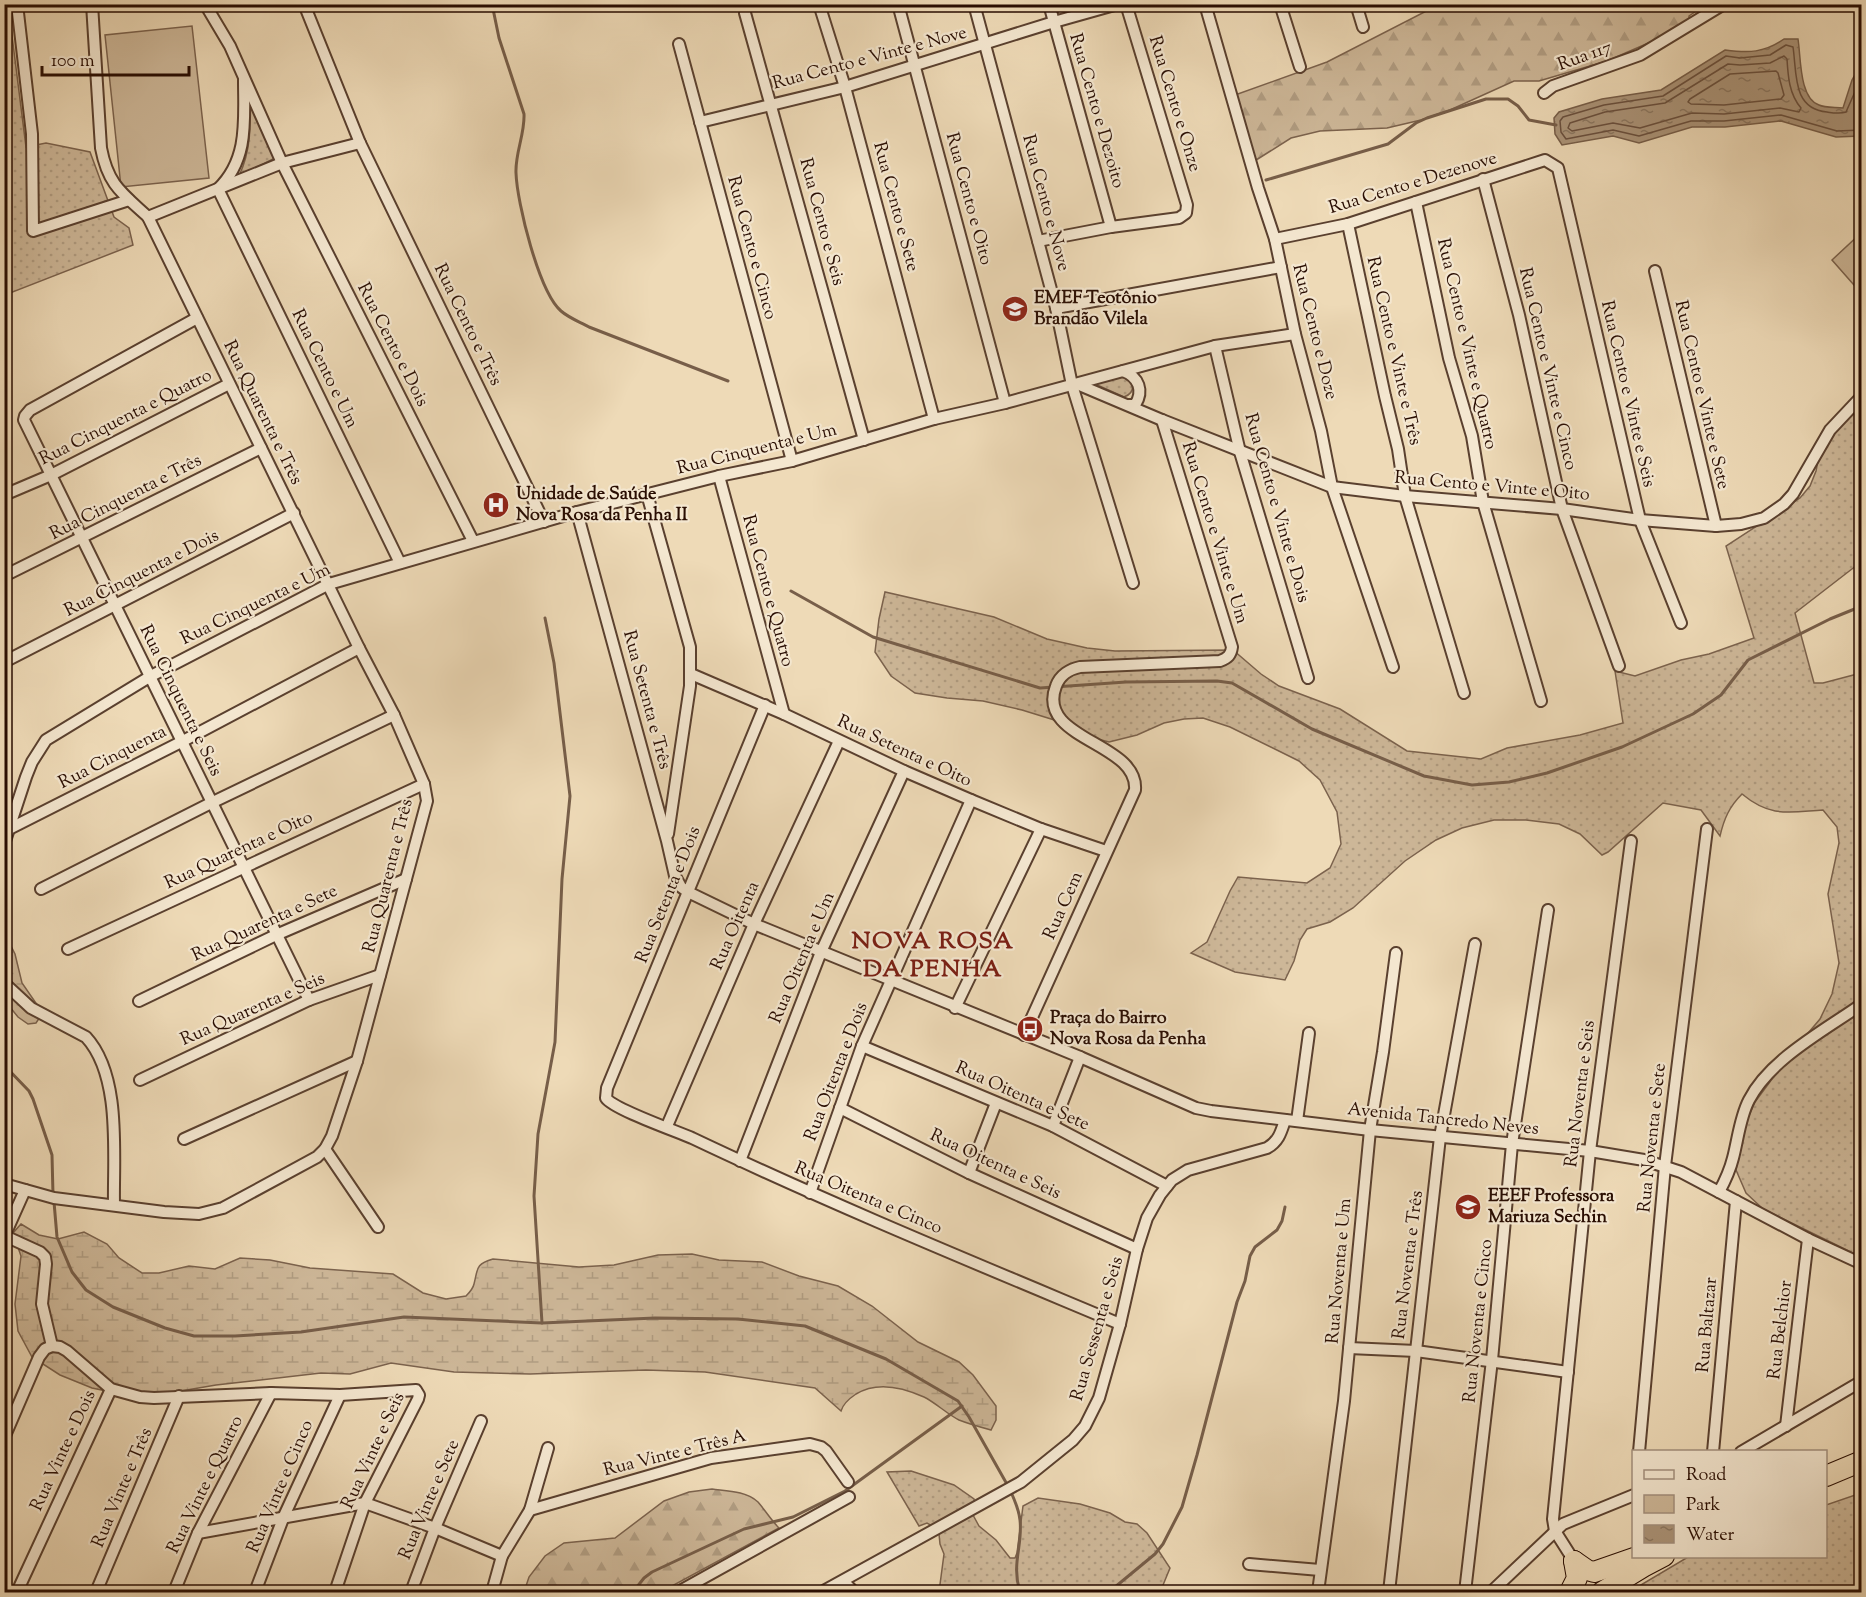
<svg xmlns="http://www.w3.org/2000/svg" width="1866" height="1597" viewBox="0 0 1866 1597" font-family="'Sorts Mill Goudy',serif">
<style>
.grass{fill:url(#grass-dots);stroke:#7b624d;stroke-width:1.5}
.forest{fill:url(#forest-firs);stroke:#7b624d;stroke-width:1.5}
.wetland{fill:url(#wetland-marsh);stroke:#7b624d;stroke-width:1.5}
.park{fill:#cdb798;stroke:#7b624d;stroke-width:1.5}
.water{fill:url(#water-ripples);stroke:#775e49;stroke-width:1.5}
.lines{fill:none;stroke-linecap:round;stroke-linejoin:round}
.shore{stroke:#6a503e;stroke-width:1.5}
.stream{stroke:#775e49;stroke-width:3}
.minor-casing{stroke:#5a402f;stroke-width:14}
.motorway-casing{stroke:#290d02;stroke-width:22}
.minor{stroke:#f4e7d0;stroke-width:10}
.motorway{stroke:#eedab7;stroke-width:20}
.labels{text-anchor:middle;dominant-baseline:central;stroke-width:4.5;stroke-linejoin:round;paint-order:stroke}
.street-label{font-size:18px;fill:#290d02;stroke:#f4e7d0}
.poi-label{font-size:18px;font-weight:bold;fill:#290d02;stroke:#f4e7d0;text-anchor:start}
.district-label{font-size:24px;font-weight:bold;letter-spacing:1.5px;fill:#7a1f14;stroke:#f4e7d0}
</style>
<defs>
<pattern id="grass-dots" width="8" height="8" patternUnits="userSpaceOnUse" patternTransform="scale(1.5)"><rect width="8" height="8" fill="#cdb798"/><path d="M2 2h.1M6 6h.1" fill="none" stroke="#b09c81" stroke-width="1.8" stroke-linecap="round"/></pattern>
<pattern id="forest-firs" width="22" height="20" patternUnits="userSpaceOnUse" patternTransform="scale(1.5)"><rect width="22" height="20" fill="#cdb798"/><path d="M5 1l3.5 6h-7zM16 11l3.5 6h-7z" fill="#b09c81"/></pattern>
<pattern id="wetland-marsh" width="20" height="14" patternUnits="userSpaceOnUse" patternTransform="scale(1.5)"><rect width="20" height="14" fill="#cdb798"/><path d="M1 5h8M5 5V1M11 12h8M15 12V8" fill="none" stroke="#b09c81"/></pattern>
<pattern id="water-ripples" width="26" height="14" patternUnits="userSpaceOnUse" patternTransform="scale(1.5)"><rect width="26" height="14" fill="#ab9479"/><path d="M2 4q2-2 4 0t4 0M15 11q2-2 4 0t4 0" fill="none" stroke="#8b7761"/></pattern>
</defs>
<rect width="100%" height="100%" fill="#eedab7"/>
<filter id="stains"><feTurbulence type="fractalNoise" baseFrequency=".00333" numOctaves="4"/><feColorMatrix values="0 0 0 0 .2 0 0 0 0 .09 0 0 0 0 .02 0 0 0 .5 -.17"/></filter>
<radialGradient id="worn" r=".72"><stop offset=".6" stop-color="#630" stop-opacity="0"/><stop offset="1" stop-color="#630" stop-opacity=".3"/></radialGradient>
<g class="grass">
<path d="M8,4L26,147L46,143L90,152L114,217L129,228L133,245L5,295L4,5Z"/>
<path d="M249,99L277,157L239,176C251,150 251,126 249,99Z"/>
<path d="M1122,376C1134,379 1137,392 1124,397L1095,384Z"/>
<path d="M1861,399V562L1795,613L1814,683H1823L1861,673V1257L1763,1209L1746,1193L1736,1170L1741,1134L1755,1102L1792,1052L1820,1019L1832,994L1839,963L1828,894L1839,843L1837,827L1823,810C1789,812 1771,818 1742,794C1729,807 1724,819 1720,836L1701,810L1663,803L1608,852L1602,855L1580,834L1559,824L1526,820H1494L1462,828L1436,840L1405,861L1353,908L1330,922L1307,929L1300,940L1294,961L1285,980L1235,972L1191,953L1207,942L1230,891L1238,877L1307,883L1330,868L1341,844L1337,812L1320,780L1299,761L1230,727L1203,718L1184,719L1164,723L1137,735L1109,742L1086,736L1064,723L1022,710L983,701L947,698L915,693L891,676L875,652L879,619L885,592L994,617L1047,639L1087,648L1115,651L1233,650L1261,674L1279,686L1340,709L1407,751L1481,759L1507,748L1580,735L1623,723L1615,671L1635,676L1681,660L1709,654L1754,638L1726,546L1800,498L1810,486L1816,471L1821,445Z"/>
<path d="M911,1471L954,1485L974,1499L975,1505L973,1515L979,1526L996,1540L1010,1558H1015L1017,1553L1023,1506L1038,1498L1080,1504L1110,1513L1125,1522L1137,1524L1147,1533L1170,1568L1161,1590L1154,1592H939L944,1554L940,1544L939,1534L934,1527L927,1523L919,1526L887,1472Z"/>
<path d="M1861,1493V1592H1629L1688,1557L1826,1556V1505Z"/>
</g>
<g class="forest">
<path d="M1438,5H1705L1689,16L1690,25L1607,61L1539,81H1514L1450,110L1421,120L1387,128L1320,131L1291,138L1253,162L1235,95L1327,62Z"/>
<path d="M712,1489C727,1491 746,1491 758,1502C765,1510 771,1520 779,1528L661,1592H524L529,1577L545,1556L564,1543L615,1538L664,1501L689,1492Z"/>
</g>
<g class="wetland">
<path d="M4,932L15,954L22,983L40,1009V1017L36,1023L28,1024L18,1017L5,1001Z"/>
<path d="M21,1224L39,1235L58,1239L84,1232L107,1244L119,1258L142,1273H159L189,1266L215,1269L240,1258L270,1260L310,1268L393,1274L423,1293L446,1299L466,1296C469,1293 473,1289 474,1284C478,1269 475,1264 493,1259L579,1267L614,1265L658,1255L692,1254L719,1260L762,1262L799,1276L838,1286L872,1306L918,1342L959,1362L973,1375L996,1406V1420L991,1430C980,1427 969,1424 959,1420C947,1414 936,1403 924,1397C902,1387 877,1381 856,1394C850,1398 843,1404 841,1411L815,1388L705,1372L646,1370L530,1374L454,1372L391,1363L350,1374L321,1373L216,1385L140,1398L92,1388L60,1375L32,1357L18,1331L15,1304L21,1256L13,1233Z"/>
</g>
<g class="park">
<path d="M192,26L209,178L121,187L105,35Z"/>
<path d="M1861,233V293L1832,260Z"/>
</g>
<path class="water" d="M1784,39H1798C1801,57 1799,98 1819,105C1825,108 1836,107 1843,108L1852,80L1861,64V136L1836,137L1781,121L1725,127H1692L1639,143L1613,136L1562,145L1555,134L1554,118L1559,112L1602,99L1661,90L1725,50C1749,53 1764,53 1784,39Z"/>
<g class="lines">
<g class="shore">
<path d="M1784,56L1787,59C1788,76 1789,94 1801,108L1799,112L1780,108L1724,114L1692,113L1640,128L1613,123L1572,131L1568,128L1570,123L1605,112L1665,103L1728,64L1740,65L1770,63Z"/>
<path d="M1776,71L1778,73L1784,95L1781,99L1724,105L1691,104L1688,102L1690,99L1730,74Z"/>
<path d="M1862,76L1846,112C1840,114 1834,113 1827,112C1792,109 1797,73 1793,47L1786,45L1770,55L1740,58L1726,56L1663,96L1604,105L1563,117L1560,121L1561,132L1566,139L1613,130L1639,136L1691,121H1724L1781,115L1837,131L1862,130"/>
</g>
<g class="stream">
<path d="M492,4L499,38L524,114C525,134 515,153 516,173C517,203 539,292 561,311C569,318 580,322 589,327L728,381"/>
<path d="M1266,180L1388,144L1416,123L1427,118L1486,99H1508L1518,106L1529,120L1556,125"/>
<path d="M791,591L873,637L1040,688L1126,682L1217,681L1232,683L1312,729L1424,776L1472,785L1509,782L1547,773L1622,747L1693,714L1721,695L1748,660L1830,619L1862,606"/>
<path d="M4,1065L29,1091L33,1099L52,1155L53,1195"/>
<path d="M54,1202L57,1237L72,1272L86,1290L113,1307L165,1328L194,1336H235L301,1332L404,1317L542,1323L655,1318L738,1319L805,1326L886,1359L958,1401L969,1417L1008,1486"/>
<path d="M542,1323L534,1196L538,1134L555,1042L562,879L570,796L554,663L545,618"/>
<path d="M1011,1492C1015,1501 1019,1510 1020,1520C1023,1545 1011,1564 1020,1592"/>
<path d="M633,1592L644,1578L652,1572L744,1529L793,1517L845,1491L962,1406"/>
<path d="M1109,1592L1155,1554L1163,1544L1182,1507L1197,1455L1237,1302L1245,1281L1250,1256L1255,1247L1277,1230L1282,1221L1285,1207"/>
</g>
<defs>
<g id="minor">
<path d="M17,4L32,134L33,231L129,200"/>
<path d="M205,4L230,46L282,163L473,541"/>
<path d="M304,4L360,143L544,522"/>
<path d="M819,4L845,87L934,419"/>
<path d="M898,4L1005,403"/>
<path d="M974,4L1038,241L1056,308L1072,385L1133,583"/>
<path d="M1049,4L1111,227"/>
<path d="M1205,4L1258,188L1275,239L1295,334L1321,431L1332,487L1393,667"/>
<path d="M1280,4L1300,67"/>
<path d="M1356,4L1363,27"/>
<path d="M745,13L864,440"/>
<path d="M679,44L792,461"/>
<path d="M244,80C244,120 249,159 218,189L400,563"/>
<path d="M1544,93L1553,86L1640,55L1724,4"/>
<path d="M700,122L845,87L1054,22L1118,4"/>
<path d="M1483,179L1519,315L1562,509L1619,666"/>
<path d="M1416,202L1449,358L1472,436L1483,502L1541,701"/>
<path d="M148,217L282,163L360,143"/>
<path d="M1348,224L1385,396L1398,449L1405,496L1464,693"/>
<path d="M1275,239L1348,224L1545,160L1558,168L1640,520L1681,623"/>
<path d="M1038,241L1111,227L1179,218L1186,213L1187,205L1126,4"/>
<path d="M1655,271L1716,526"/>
<path d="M1056,308L1281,267"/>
<path d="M197,318L30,410L25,416L24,420L309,1000"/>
<path d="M1215,346L1240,452L1308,678"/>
<path d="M1123,371C1139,377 1144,391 1135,405H1129"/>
<path d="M1077,384L1162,420L1332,487L1405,496L1562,509L1640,520L1716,526L1741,524L1764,518L1784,504L1793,494L1830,430L1862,396"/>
<path d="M719,476L784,714"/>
<path d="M647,494L690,647V686L668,834"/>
<path d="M4,495L51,475L229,384"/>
<path d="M577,512L667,841L675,876L681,887L688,892L754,924L1080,1057L1196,1108L1211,1111L1370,1130L1590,1151L1644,1160L1681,1172L1808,1239L1862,1264"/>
<path d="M4,576L261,448"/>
<path d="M4,662L294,513"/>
<path d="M691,674L784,714L904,771L971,800L1041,829L1106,851"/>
<path d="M765,705L607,1088L606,1098C613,1109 676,1131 692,1138C833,1205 977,1264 1120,1324"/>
<path d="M9,829L183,741L359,648"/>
<path d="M4,844L26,777L32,762L46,740L151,676L329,584L577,512L719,476L792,461L934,419L1005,403L1215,346L1295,334"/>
<path d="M41,889L211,803L394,715"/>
<path d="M68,949L424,784"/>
<path d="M4,983L31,1008L86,1037C122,1076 113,1156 114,1205"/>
<path d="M139,1001L276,935L406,879"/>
<path d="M955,1008L1041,829"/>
<path d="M1024,1035L1135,790C1139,742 1035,740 1056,686C1060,675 1070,669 1080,667L1220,661C1228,658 1231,655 1232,647L1162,420"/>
<path d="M862,1046L1053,1126L1167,1186"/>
<path d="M140,1080L309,1000L380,975"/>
<path d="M840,1108L969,1173L1137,1249"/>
<path d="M1297,1121L1309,1033"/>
<path d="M667,1126L754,924L839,741"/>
<path d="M1053,1126L1080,1057"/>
<path d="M184,1139L357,1061"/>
<path d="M325,1149L378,1227"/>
<path d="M740,1161L821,952L904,771"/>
<path d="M969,1173L996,1103"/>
<path d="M4,1184L54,1198L164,1212L199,1214L223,1208L317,1157L325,1149L332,1136L357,1061L427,801L424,784L394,715L359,648L148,217C122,193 108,185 101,148L92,4"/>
<path d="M1719,1192C1725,1181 1730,1170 1733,1158C1738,1139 1740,1117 1749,1100C1770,1059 1825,1030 1862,1004"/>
<path d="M810,1193L862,1046L971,800"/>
<path d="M5,1236L40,1252L45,1257L46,1264L42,1304L52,1346"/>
<path d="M4,1237L25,1190"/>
<path d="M52,1346L60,1347L67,1351L111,1389L140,1397L154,1398L271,1393L340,1395L416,1390L419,1395L418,1399L365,1503L335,1592"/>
<path d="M1349,1348L1416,1351L1568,1372"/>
<path d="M1786,1426L1808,1239"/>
<path d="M4,1438L39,1357L45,1349L52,1346"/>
<path d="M1639,1452L1665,1166L1707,829"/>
<path d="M1713,1452L1736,1201"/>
<path d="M1741,1452L1862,1381"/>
<path d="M530,1510L711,1458L810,1444L821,1447L826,1451L848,1482"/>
<path d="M198,1533L365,1503L435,1528L502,1556"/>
<path d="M1574,1561L1555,1531L1553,1519L1590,1151L1631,841"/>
<path d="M1249,1564L1320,1570"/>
<path d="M844,1582L854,1592"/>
<path d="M17,1592L111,1389"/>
<path d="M96,1592L179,1396"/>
<path d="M174,1592L198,1533L271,1393"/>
<path d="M255,1592L284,1516L340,1395"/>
<path d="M411,1592L435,1528L481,1421"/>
<path d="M492,1592L502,1556L530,1510L548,1448"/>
<path d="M678,1592L849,1497"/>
<path d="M822,1592L1021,1482L1073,1440L1085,1426L1099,1398L1120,1324L1137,1249L1147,1218L1160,1195L1172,1180L1188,1170L1267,1148C1279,1141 1281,1132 1285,1120"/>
<path d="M1318,1592L1344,1401L1370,1130L1383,1052L1396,953"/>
<path d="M1389,1592L1440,1137L1475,944"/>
<path d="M1465,1592L1492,1360L1512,1144L1548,910"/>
<path d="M1491,1592L1563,1524L1634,1495"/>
</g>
<g id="motorway">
<path d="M1826,1476L1862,1461"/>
<path d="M1574,1561L1587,1570L1594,1572L1640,1556"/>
<path d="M1570,1592L1577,1578L1574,1561"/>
<path d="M1602,1592L1643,1567L1664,1556"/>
</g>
</defs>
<use href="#minor" class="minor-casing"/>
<use href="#motorway" class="motorway-casing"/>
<use href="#minor" class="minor"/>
<use href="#motorway" class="motorway"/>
</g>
<defs>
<symbol id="school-disc" viewBox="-11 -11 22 22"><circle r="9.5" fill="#8f2418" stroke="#f4e7d0"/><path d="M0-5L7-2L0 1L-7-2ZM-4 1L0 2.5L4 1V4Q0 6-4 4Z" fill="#fff"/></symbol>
<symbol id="hospital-disc" viewBox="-11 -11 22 22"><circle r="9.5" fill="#8f2418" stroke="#f4e7d0"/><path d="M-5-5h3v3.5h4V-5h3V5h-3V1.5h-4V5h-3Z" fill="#fff"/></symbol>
<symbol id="bus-disc" viewBox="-11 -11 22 22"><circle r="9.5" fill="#8f2418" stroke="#f4e7d0"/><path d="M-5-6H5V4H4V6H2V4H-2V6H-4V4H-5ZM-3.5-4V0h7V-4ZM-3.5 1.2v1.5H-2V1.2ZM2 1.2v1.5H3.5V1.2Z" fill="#fff"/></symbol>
</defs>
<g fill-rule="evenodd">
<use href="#school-disc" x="1000" y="294" width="30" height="30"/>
<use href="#hospital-disc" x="481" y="490" width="30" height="30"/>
<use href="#bus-disc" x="1015" y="1014" width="30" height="30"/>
<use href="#school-disc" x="1453" y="1192" width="30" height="30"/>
</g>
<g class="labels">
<g class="street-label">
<text transform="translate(1585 57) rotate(-20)">Rua 117</text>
<text transform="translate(870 59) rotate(-15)">Rua Cento e Vinte e Nove</text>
<text transform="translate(1174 104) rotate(73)">Rua Cento e Onze</text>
<text transform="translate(1096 111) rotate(74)">Rua Cento e Dezoito</text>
<text transform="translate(1413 184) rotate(-17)">Rua Cento e Dezenove</text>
<text transform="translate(968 199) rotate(75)">Rua Cento e Oito</text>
<text transform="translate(1045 203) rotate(75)">Rua Cento e Nove</text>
<text transform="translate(895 207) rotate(75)">Rua Cento e Sete</text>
<text transform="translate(821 222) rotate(75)">Rua Cento e Seis</text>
<text transform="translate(751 248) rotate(75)">Rua Cento e Cinco</text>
<text transform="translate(467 325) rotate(64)">Rua Cento e Três</text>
<text transform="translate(1314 332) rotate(76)">Rua Cento e Doze</text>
<text transform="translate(1466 344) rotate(77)">Rua Cento e Vinte e Quatro</text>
<text transform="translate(392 345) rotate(63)">Rua Cento e Dois</text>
<text transform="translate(1393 351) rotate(77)">Rua Cento e Vinte e Três</text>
<text transform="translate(324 369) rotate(64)">Rua Cento e Um</text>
<text transform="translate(1547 369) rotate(77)">Rua Cento e Vinte e Cinco</text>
<text transform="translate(1627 394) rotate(77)">Rua Cento e Vinte e Seis</text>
<text transform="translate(1701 395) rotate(77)">Rua Cento e Vinte e Sete</text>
<text transform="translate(262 413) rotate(64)">Rua Quarenta e Três</text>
<text transform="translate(126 418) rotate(-27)">Rua Cinquenta e Quatro</text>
<text transform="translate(757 450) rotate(-14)">Rua Cinquenta e Um</text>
<text transform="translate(1492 487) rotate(5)">Rua Cento e Vinte e Oito</text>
<text transform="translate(126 498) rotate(-27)">Rua Cinquenta e Três</text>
<text transform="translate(1276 508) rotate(74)">Rua Cento e Vinte e Dois</text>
<text transform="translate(1214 533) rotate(73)">Rua Cento e Vinte e Um</text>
<text transform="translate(142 574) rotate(-27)">Rua Cinquenta e Dois</text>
<text transform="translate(767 591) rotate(75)">Rua Cento e Quatro</text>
<text transform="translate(256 605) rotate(-26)">Rua Cinquenta e Um</text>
<text transform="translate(646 700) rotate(75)">Rua Setenta e Três</text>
<text transform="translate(180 701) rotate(64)">Rua Cinquenta e Seis</text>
<text transform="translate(904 752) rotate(25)">Rua Setenta e Oito</text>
<text transform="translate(113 758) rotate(-27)">Rua Cinquenta</text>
<text transform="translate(239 851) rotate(-25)">Rua Quarenta e Oito</text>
<text transform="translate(389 876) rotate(-76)">Rua Quarenta e Três</text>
<text transform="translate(669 895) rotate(-68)">Rua Setenta e Dois</text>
<text transform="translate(1064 906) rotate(-66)">Rua Cem</text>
<text transform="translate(265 924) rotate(-25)">Rua Quarenta e Sete</text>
<text transform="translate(736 926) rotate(-66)">Rua Oitenta</text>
<text transform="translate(803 958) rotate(-67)">Rua Oitenta e Um</text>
<text transform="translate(253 1010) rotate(-24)">Rua Quarenta e Seis</text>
<text transform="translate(837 1072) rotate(-69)">Rua Oitenta e Dois</text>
<text transform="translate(1581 1094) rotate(-83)">Rua Noventa e Seis</text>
<text transform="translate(1022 1097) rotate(24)">Rua Oitenta e Sete</text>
<text transform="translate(1443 1120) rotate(6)">Avenida Tancredo Neves</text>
<text transform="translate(1653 1138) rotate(-84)">Rua Noventa e Sete</text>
<text transform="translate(995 1165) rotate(25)">Rua Oitenta e Seis</text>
<text transform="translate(868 1199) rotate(23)">Rua Oitenta e Cinco</text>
<text transform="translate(1409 1265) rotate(-83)">Rua Noventa e Três</text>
<text transform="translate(1340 1271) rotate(-85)">Rua Noventa e Um</text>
<text transform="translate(1479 1321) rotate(-84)">Rua Noventa e Cinco</text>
<text transform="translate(1708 1325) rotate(-85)">Rua Baltazar</text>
<text transform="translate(1098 1329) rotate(-74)">Rua Sessenta e Seis</text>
<text transform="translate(1781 1330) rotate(-83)">Rua Belchior</text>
<text transform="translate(64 1451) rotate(-65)">Rua Vinte e Dois</text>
<text transform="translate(374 1451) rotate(-65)">Rua Vinte e Seis</text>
<text transform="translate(675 1454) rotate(-14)">Rua Vinte e Três A</text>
<text transform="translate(206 1485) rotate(-64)">Rua Vinte e Quatro</text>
<text transform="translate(281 1487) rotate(-67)">Rua Vinte e Cinco</text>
<text transform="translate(123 1488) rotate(-67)">Rua Vinte e Três</text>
<text transform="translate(430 1500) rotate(-67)">Rua Vinte e Sete</text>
</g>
<g class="poi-label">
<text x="1034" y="299">EMEF Teotônio<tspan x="1034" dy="21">Brandão Vilela</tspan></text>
<text x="516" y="495">Unidade de Saúde<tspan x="516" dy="21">Nova Rosa da Penha II</tspan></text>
<text x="1050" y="1019">Praça do Bairro<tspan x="1050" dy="21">Nova Rosa da Penha</tspan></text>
<text x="1488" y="1197">EEEF Professora<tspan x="1488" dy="21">Mariuza Sechin</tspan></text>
</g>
<g class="district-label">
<text x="933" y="942">NOVA ROSA<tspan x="933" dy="28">DA PENHA</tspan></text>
</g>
</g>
<rect width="1866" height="1597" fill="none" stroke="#eedab7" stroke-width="24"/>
<rect x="6" y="6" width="1854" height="1585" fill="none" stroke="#290d02" stroke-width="3"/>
<rect x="12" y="12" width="1842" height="1573" fill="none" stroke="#290d02" stroke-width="1.5"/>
<rect x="1632" y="1450" width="195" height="108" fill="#f4e7d0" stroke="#a3907e" stroke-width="1.5"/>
<rect x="1644" y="1470" width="30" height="9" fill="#f4e7d0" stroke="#a3907e" stroke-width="1.5"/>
<text x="1686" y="1480" font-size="18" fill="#290d02">Road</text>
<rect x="1644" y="1495" width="30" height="18" fill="#cdb798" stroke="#a3907e" stroke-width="1.5"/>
<text x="1686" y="1510" font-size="18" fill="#290d02">Park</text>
<rect x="1644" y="1525" width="30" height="18" fill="url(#water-ripples)" stroke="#a3907e" stroke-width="1.5"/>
<text x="1686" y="1540" font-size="18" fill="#290d02">Water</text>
<path d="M42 66v9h147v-9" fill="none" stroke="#290d02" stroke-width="3"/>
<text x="51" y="66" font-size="18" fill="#290d02" stroke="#f4e7d0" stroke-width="4.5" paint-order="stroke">100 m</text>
<rect width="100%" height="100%" filter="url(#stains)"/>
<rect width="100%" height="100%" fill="url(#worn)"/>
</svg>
